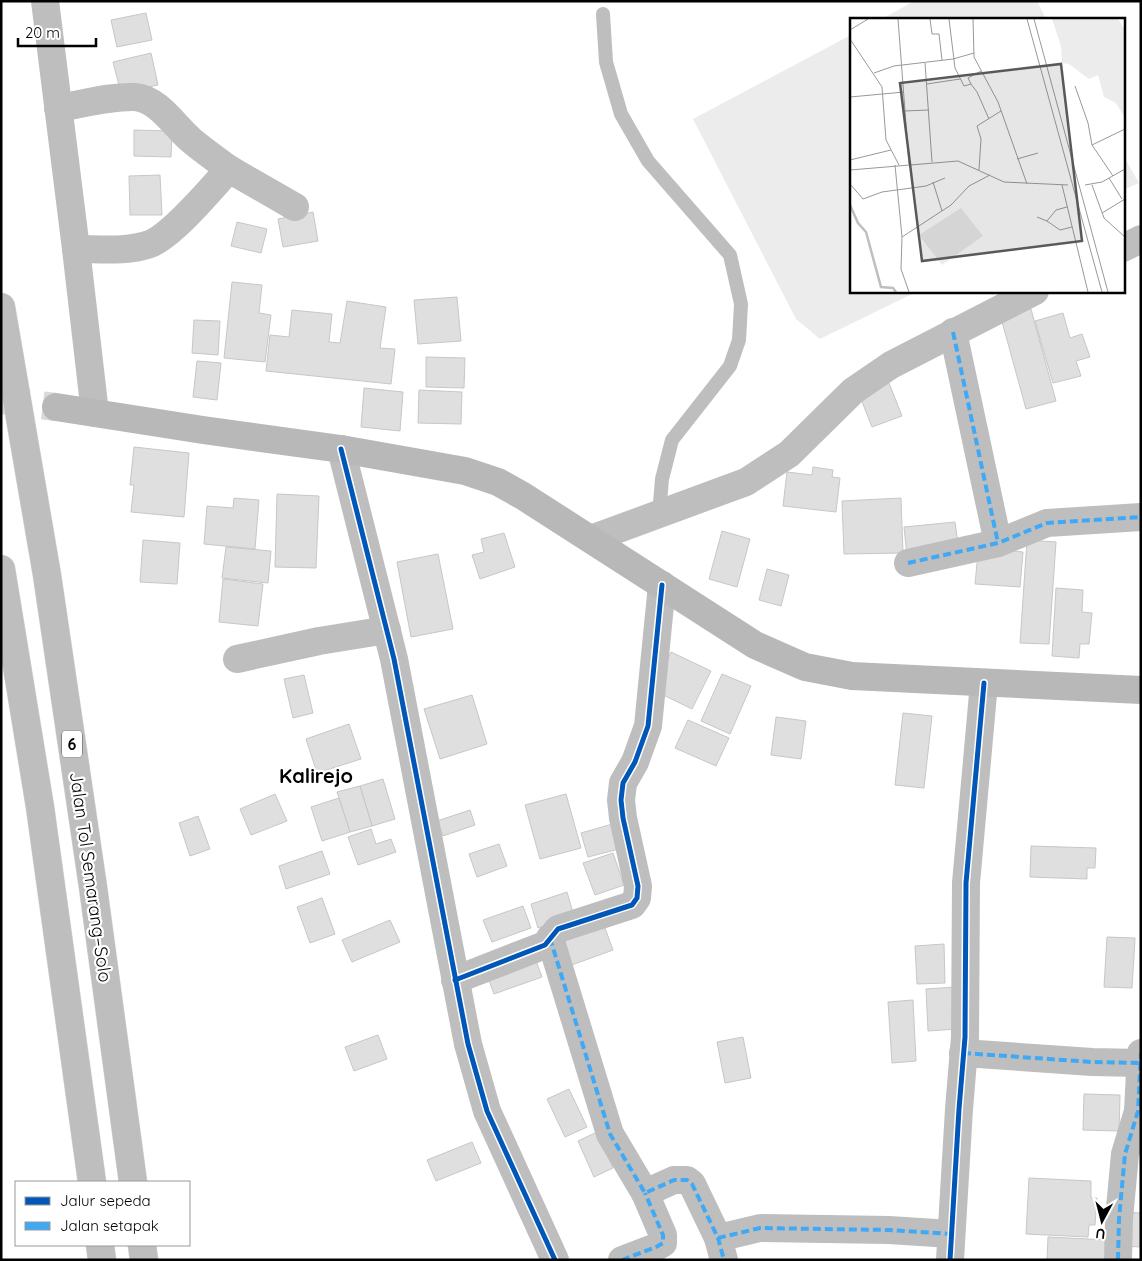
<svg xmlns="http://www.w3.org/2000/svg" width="1142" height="1261" viewBox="0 0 1142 1261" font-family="Quicksand,sans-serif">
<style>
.green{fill:#ececec}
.building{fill:#dfdfdf;stroke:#c7c7c7}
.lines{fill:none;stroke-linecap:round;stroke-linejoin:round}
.secondary-tunnel{stroke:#d9d9d9;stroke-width:28;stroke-dasharray:28 14;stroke-linecap:butt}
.motorway-casing{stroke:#dbdbdb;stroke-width:29}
.service{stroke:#bebebe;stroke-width:14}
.minor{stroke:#bebebe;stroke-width:28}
.secondary{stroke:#b8b8b8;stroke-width:28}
.motorway{stroke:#bebebe;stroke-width:28}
.quiet{stroke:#3fa9f5;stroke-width:4;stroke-dasharray:8 4;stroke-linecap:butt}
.cycleway-casing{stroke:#fff;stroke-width:8}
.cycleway{stroke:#0057b8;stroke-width:5}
.labels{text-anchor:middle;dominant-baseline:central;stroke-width:4.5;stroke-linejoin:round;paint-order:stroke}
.shield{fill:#fff;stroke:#4c4c4c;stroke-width:1}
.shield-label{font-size:16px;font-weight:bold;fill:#000}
.street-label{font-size:18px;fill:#000;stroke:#fff}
.quarter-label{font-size:20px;font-weight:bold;fill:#000;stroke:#fff}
.inset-river{fill:none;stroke:#bfbfbf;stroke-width:2.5}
.inset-road{fill:none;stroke:#999;stroke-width:1}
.view{fill:#595959;fill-opacity:0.15;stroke:#595959;stroke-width:2.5}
.inset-edge{fill:none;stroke:#000;stroke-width:2.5}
</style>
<rect width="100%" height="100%" fill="#fff"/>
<g class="green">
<path d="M914,1H1037L1046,19H882Z"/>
<path d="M851,35V291H918L820,339L796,319L693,119Z"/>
<path d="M1123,155L1139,183L1123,190Z"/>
</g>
<g class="building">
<path d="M146,13L152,40L117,47L111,20Z"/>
<path d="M151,53L158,85L121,93L113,62Z"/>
<path d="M134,130L172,131L171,157L134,156Z"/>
<path d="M160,175L162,215H130L129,176Z"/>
<path d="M313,212L318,241L283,247L278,219Z"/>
<path d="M237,222L267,229L261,253L231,246Z"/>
<path d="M232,282L262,285L259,313L271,315L265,362L224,358Z"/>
<path d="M457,297L461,341L418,344L414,300Z"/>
<path d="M347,301L386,307L380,348L395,349L391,384L266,371L270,335L289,337L292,310L332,314L329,342L340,343Z"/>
<path d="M1031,309L1056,401L1026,409L1001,318Z"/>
<path d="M1063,313L1070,338L1082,334L1090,357L1076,361L1081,376L1053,383L1035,321Z"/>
<path d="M194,320L220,321L218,355L192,353Z"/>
<path d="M426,357L465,358L464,388L426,387Z"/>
<path d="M197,361L221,363L217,400L193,397Z"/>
<path d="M887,378L902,416L872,427L857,389Z"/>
<path d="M364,388L403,392L400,431L361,427Z"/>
<path d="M419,390L462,392L461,424L418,423Z"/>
<path d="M134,447L189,453L184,517L131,512L134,485H130Z"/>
<path d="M813,467L833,470L832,477L840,478L836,512L783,506L787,472L812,475Z"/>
<path d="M277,494L319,496L316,568L275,567Z"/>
<path d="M234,498L259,500L255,549L204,544L207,506L233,508Z"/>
<path d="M901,498L903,553L844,554L842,501Z"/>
<path d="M955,522L959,551L907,556L904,527Z"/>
<path d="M722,531L750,539L737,587L709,579Z"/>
<path d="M504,533L515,567L480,579L472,555L484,552L481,539Z"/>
<path d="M143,540L180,543L177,584L140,582Z"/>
<path d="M1027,540L1056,542L1049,644L1020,643Z"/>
<path d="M226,547L271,551L268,583L222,578Z"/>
<path d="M1004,550L1023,552L1020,587L975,584L978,553Z"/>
<path d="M438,554L453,629L411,637L397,562Z"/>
<path d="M767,569L789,575L781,606L759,600Z"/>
<path d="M223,579L263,584L258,626L219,622Z"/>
<path d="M1056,588L1083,590L1082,612L1092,613L1089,644H1080L1079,658L1052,656Z"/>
<path d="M671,652L711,671L692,709L653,690Z"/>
<path d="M722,674L751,686L730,734L701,721Z"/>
<path d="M304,675L313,713L293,718L284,679Z"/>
<path d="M472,695L487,744L440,759L424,709Z"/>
<path d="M903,713L932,716L924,788L895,785Z"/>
<path d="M776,717L806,721L801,759L771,755Z"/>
<path d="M688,720L729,738L716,766L675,748Z"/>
<path d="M349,724L361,759L317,773L306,739Z"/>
<path d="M383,779L395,819L372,826L360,786Z"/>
<path d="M360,786L372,826L350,832L337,792Z"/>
<path d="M275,794L287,821L251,835L240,809Z"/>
<path d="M566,794L581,848L540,859L525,805Z"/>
<path d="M339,798L350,832L322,841L311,807Z"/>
<path d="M470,810L475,825L443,836L437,821Z"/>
<path d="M198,816L210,849L190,856L179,823Z"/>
<path d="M616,823L623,848L588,857L581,833Z"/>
<path d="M371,829L376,844L391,839L396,852L358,865L348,837Z"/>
<path d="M499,844L507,866L477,877L469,854Z"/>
<path d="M1031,846L1096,848L1095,868H1087V879L1030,877Z"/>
<path d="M322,851L330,874L286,889L279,866Z"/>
<path d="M613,853L624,885L595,895L583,863Z"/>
<path d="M567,892L574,916L538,928L531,904Z"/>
<path d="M322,898L335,934L310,943L297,907Z"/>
<path d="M523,906L531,928L492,942L483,920Z"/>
<path d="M390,920L400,942L352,962L342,940Z"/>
<path d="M602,920L613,950L569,966L558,935Z"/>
<path d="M1107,937L1135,938L1132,988L1104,987Z"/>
<path d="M944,944L945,983L917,984L915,946Z"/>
<path d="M535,958L542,977L494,994L487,975Z"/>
<path d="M955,987L957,1029L928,1031L926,989Z"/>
<path d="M913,1000L916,1061L892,1063L888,1002Z"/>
<path d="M378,1035L387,1059L354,1071L345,1047Z"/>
<path d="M743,1037L751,1078L725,1083L717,1042Z"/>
<path d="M569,1089L587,1127L565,1137L547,1099Z"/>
<path d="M1084,1094L1120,1095L1119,1131L1083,1130Z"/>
<path d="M597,1132L613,1168L594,1177L578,1141Z"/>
<path d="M472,1142L481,1163L436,1181L427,1160Z"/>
<path d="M1029,1178L1091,1181V1198H1097L1095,1225H1089L1088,1237L1026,1234Z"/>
<path d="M1124,1212L1141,1213V1247L1123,1246Z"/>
<path d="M1048,1237L1109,1240L1108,1260H1047Z"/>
</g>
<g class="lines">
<path class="secondary-tunnel" d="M1,400L56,407"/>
<defs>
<g id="motorway">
<path d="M1,307L47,575L93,887L133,1182"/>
<path d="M1,569L40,807L92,1182"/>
<path d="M100,1245L102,1260"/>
<path d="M142,1245L144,1260"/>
</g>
</defs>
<use href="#motorway" class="motorway-casing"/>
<path class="service" d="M603,14L606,62L621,114L648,161L730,255L741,304L739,340L730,366L672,440L662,479L659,515"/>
<g class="minor">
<path d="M45,1L76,249L95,413"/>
<path d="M58,108C83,104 110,96 135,97C159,99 175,127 192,141C204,151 217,160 229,169"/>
<path d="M1123,248L1141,239"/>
<path d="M76,249C100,249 128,252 150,244C173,235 212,188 229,169L295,207"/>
<path d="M953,332L998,543"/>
<path d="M341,449L394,659L468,1044L487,1111L555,1260"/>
<path d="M591,539L746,482L789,454L853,391L891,365L1035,291"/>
<path d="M908,563L998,543L1047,523L1141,517"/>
<path d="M237,659L319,641L387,630"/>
<path d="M550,938L610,1134L645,1193L674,1180H687L692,1184L718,1238L724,1260"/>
<path d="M455,980L545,945L558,929L632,905L637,898L638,886L623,818L621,800L623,783L635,762L648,726L662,585"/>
<path d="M963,1053L1092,1062L1140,1063"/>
<path d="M718,1238L760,1228L889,1230L951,1234"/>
<path d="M622,1260L656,1247L663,1243V1235L645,1193"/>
<path d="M950,1260L959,1109L965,1037L966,883L984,683"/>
<path d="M1118,1260L1119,1219L1125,1154L1138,1111L1141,1053"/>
</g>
<path class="secondary" d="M56,407L203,430L341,449L465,471L498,482L523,496L755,645L805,667L852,676L1141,690"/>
<use href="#motorway" class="motorway"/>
<g class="quiet">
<path d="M953,332L998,543"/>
<path d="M908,563L998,543L1047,523L1141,517"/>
<path d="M550,938L610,1134L645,1193L674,1180H687L692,1184L718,1238L724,1260"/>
<path d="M963,1053L1092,1062L1140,1063"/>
<path d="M718,1238L760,1228L889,1230L951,1234"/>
<path d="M622,1260L656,1247L663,1243V1235L645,1193"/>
<path d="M1118,1260L1119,1219L1125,1154L1138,1111L1141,1053"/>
</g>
<defs>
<g id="cycleway">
<path d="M341,449L394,659L468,1044L487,1111L555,1260"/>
<path d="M455,980L545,945L558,929L632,905L637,898L638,886L623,818L621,800L623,783L635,762L648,726L662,585"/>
<path d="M950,1260L959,1109L965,1037L966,883L984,683"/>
</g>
</defs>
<use href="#cycleway" class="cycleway-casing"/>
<use href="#cycleway" class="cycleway"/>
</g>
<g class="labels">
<rect class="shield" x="62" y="730.5" width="20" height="27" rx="4"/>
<g class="shield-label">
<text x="72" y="744">6</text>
</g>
<g class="street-label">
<text transform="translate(91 877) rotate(82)">Jalan Tol Semarang–Solo</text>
</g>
<g class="quarter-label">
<text x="316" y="775">Kalirejo</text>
</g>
</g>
<g transform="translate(850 18)">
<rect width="275" height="275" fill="#fff"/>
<path d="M202,1H268L275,12V100L266,85L254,79L248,57L239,61L219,46L212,45L211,28ZM111,190L133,218L92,247L69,217Z" fill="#ececec"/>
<path class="inset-river" d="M0,187L8,205L16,214L31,269L43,270L46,274"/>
<path class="inset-road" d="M48,1L59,146M80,1L82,16H89L92,42M99,1L105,50L114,68L121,66L127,74L139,101M123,1L124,39L148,84L177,166M177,1L252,274M184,1L258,274M0,12L18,1M0,21L32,69L36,122L49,147M75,45L82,144M24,55L44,48L103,41L124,35M77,66L110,61M121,66L118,60L131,53M225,68L238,105L242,127L263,158M0,79L54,74M54,93L79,92M242,127L275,111M167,141L188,135M0,142L41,132M45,147L52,219L51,251L59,274M0,152L108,143L154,164L218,167M129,152L131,121L127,108L151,93M259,160L272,181M83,164L92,193M0,166L13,181L32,174L76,168L95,160M212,167L238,274M235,167L252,164L275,151M242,167L254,200L275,219M252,195L275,181M187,199L197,203L206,192L217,189M197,203L210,212L222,209M52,219L101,187L119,168L140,157"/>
<path class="view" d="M211,46L232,223L72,243L50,65Z"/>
<rect width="275" height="275" class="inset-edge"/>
</g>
<rect width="1142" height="1261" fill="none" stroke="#000000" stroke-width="5"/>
<rect x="15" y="1181" width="175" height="65" fill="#ffffff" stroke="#999999"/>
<rect x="25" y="1197" width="25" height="8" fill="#0057b8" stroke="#999999"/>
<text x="60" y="1206" font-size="15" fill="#000000">Jalur sepeda</text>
<rect x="25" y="1222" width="25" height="8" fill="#3fa9f5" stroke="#999999"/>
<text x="60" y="1231" font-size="15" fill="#000000">Jalan setapak</text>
<g transform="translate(1102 1221) rotate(187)" stroke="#ffffff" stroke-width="4" paint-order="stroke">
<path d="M0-4L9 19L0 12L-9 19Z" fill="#000000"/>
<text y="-8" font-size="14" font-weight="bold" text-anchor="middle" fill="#000000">U</text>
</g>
<path d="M18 38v8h78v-8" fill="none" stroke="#000000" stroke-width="2.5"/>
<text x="25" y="38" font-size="15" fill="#000000" stroke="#ffffff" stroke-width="4" paint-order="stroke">20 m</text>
</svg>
